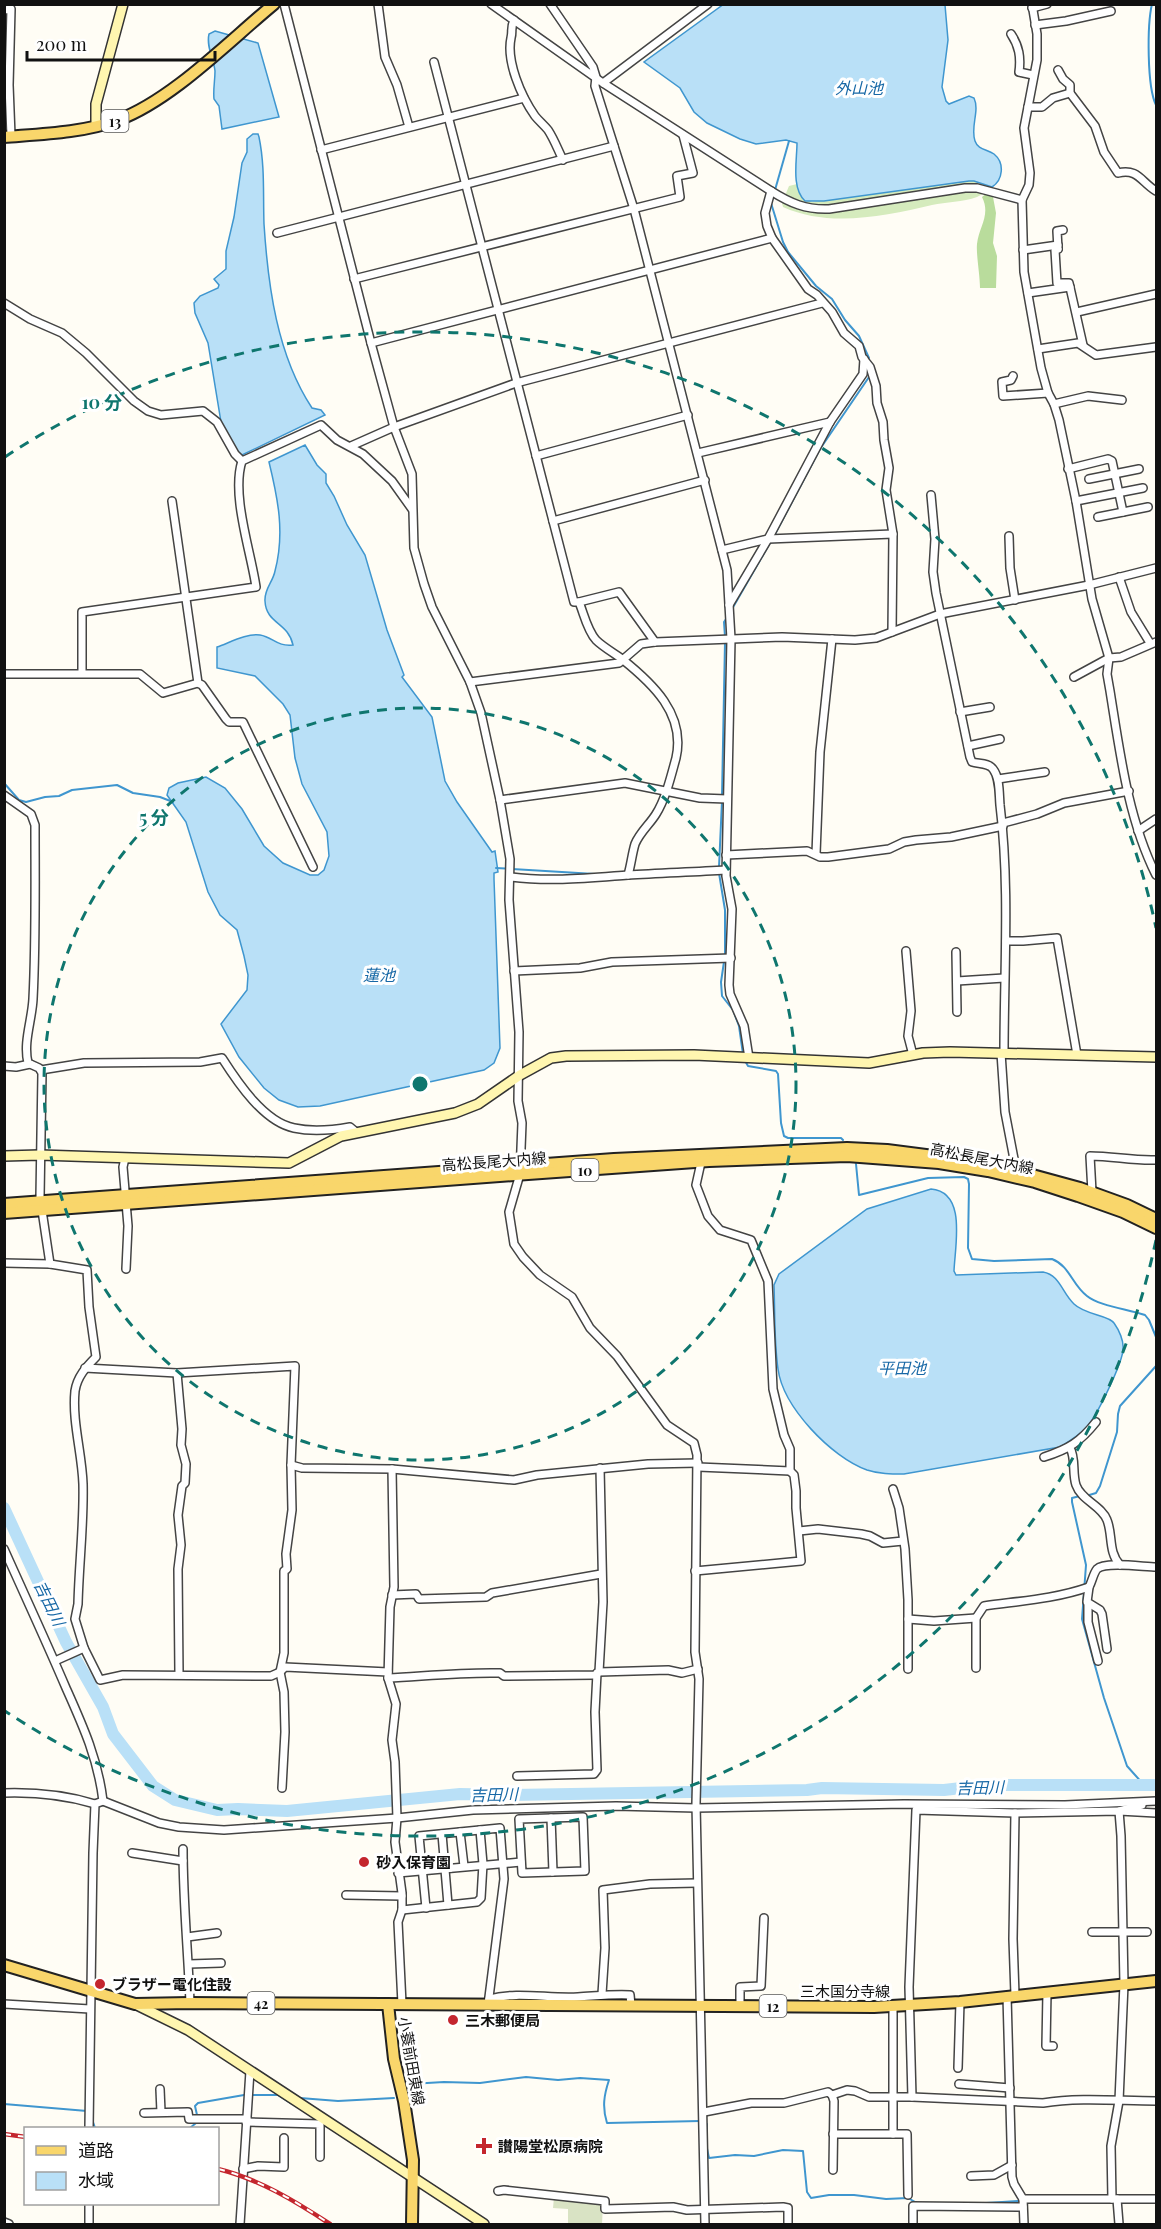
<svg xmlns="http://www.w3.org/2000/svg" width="1161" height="2229" viewBox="0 0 1161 2229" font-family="'Playfair Display','Noto Sans JP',serif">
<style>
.green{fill:#d5ebbd}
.forest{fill:#b9dc9c}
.cemetery{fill:#d9e3c4}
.water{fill:#b9e0f7;stroke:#3f96cf;stroke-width:1.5}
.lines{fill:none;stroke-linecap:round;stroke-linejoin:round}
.stream{stroke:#3f96cf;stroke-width:2}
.river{stroke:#b9e0f7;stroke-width:12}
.street-casing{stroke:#444;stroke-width:10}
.secondary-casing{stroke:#333;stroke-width:12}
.primary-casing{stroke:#222;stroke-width:14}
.street{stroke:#fff;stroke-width:7}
.secondary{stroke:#fff6b0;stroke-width:9}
.primary{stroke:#f9d66b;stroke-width:10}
.rail-casing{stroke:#c4262e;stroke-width:4.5}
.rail{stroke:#fff;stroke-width:2;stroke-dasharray:7;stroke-linecap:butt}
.ring{fill:none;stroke:#0f766e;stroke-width:3;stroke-dasharray:10 8}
.poi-dot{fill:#c4262e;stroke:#fff;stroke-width:2}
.labels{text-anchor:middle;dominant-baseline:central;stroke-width:6;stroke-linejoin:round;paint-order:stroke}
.shield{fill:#fff;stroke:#585858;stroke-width:1.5}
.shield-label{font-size:14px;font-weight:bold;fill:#111}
.street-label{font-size:15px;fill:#111;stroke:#fff}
.poi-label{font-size:15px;font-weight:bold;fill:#111;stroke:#fff;text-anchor:start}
.water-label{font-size:16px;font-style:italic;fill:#1768a6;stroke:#fff}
.centre{fill:#0f766e;stroke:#fff;stroke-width:3}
.ring-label{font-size:18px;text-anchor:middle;font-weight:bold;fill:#0f766e;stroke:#fff;stroke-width:6;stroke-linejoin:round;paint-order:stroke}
</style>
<rect width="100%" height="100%" fill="#fffdf5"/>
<path class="green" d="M969,181H974L992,187C988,190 982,195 977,197C963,202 946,202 932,205C885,216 829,228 783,207L782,203L789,186L797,184L799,193L812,202Z"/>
<path class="forest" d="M987,193L993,197L996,213L993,243L997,256L996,288H980C980,275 976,254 977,244C979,226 991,215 982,197Z"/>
<path class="cemetery" d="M554,2197L599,2202L603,2204L602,2224H568V2209L553,2208Z"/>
<g class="water">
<path d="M724,4L945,5L948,40L942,87L946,101L949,104L969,96L974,98C980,111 970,127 975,141C978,150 987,149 994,154C1005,163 1003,180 992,187L974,181H969L824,201H805C791,188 797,160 797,143L786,140L756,144L740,139L707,123L694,112L680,88L644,62Z"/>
<path d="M215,31L258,43L279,117L222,129L219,106L214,99C213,89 215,81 215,71C214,59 206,47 209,34Z"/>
<path d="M253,134H258L259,137C265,166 263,194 264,224C268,286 277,355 312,408L321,410L325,415L242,455L238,453L221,422L208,343L195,313L194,303L200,296L218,288L219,285L214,279L226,269V251L234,217L242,163L247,152V139Z"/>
<path d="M305,445L317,465L326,474V483L334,496L347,525L365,555L387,630L404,675L402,677L432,717L445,781L457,802L492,852L495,851L498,872L494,873V879L500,1048L494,1063L484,1070L320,1106L298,1107L279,1100L264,1088L239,1057L221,1024L247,990L248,975L244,956L237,930L220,915L208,892L186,822L167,795L169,788L178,783L206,777L225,788L242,809L264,846L283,863L310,875H318L324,870L329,856L327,832L302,784L295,758L290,715L283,704L255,676L217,668V647C229,643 247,633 260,635C273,637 277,647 293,645C288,622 266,624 265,601C264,589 273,582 275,571C285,533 278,499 269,462Z"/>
<path d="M931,1189C967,1192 955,1245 954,1271L956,1275L1043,1272C1060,1275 1062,1293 1074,1304C1085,1315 1109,1315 1114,1323C1119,1330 1124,1341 1123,1349C1123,1362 1096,1418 1086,1428C1078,1436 1070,1441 1060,1447L904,1474C891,1474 879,1474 867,1470C831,1457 783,1407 778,1369C774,1341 775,1312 774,1285L779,1274L867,1209Z"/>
</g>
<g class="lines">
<g class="stream">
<path d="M1152,4C1147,25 1147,87 1156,105"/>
<path d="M775,190L789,141"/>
<path d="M771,203L783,242L788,252L816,286L832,299L845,320L859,336L869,358"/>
<path d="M774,536L820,449L869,377V373"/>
<path d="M732,609L771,541"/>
<path d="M725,637L724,622L728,616"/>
<path d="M4,783L19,800L26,802L45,797L59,796L72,790L117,785L133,793L160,797L173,802"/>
<path d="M722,796L725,642"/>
<path d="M719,867L722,801"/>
<path d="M496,868L595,874"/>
<path d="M719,873L725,910V955L721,982L722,996L733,1010L739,1026L743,1054"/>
<path d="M744,1059L748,1066L776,1071L778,1074L781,1123L784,1136L788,1138H841L843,1140"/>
<path d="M856,1164L859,1195L928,1178L964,1177L968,1179L969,1184L968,1248L972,1259L994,1261L1052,1259C1070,1266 1072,1285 1087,1296C1099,1306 1128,1309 1145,1315L1149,1320L1156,1337"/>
<path d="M1080,1496L1072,1498V1502L1086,1565L1082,1619L1104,1698L1127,1766L1144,1785"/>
<path d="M1086,1496L1096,1493L1100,1486L1117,1432L1118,1414L1120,1406L1156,1366"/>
<path d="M410,2084L444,2082L480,2083L526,2077L558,2080L580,2078L609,2080C604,2095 602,2107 607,2123L700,2121"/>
<path d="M253,2095H278L292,2104"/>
<path d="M300,2098L338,2101L394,2098"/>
<path d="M4,2104L87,2111"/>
<path d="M197,2115L195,2106L198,2103L244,2095"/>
<path d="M93,2116V2111"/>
<path d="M93,2122L95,2128"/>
<path d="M707,2124L706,2144L709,2158L735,2155L754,2156L783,2150L803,2151L807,2192L811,2198L829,2195H854L886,2199L908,2198L917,2203"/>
<path d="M190,2128L196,2123"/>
<path d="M1128,2202H1152"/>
<path d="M986,2203L1018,2201"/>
</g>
<path class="river" d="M4,1508L66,1642L103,1707L113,1734L153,1786L175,1800L217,1810L238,1809L287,1811L460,1794L512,1795L807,1790L822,1788L944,1790L987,1785H1156"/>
<defs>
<g id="street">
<path d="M284,4L371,343L394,427L412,474L414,548L424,584L432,607L470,682L481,713L500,800L510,859L509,900L519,1032L518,1101L522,1123L520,1174L509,1212L514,1244L523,1257L540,1275L572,1297L590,1328L617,1356L667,1425L694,1443L697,1455L695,1652L699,1679L696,1804L705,2224"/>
<path d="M378,4L385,57L397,85L409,127"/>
<path d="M491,4L603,83L771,191C790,203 806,210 829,209L965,188H977L1022,200"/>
<path d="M550,4L593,67L596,77L595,86L634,209L727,570L731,639L726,876L732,909L729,985L730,994L744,1026L749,1058"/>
<path d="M1032,4L1037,34V60L1024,128L1030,173L1029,185L1022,200L1024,272L1041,368L1048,393L1054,404L1059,420L1076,501L1092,599L1109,658L1107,674L1110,691C1120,753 1128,819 1156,875"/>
<path d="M1032,8L1047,4"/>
<path d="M4,10L11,9L9,85L11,136"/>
<path d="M514,20C510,29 513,31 511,38C506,61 521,96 535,116C539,121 544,125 548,130C554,139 558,150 563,160"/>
<path d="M1035,25L1066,21L1111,11"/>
<path d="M1011,34C1019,46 1021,57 1019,72L1033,75"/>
<path d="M434,62L574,602H579C584,614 587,630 596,640C603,647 614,653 622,659C652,683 686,714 676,758C671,776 666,798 656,814C650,824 640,832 635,844C632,854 631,865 628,875"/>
<path d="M1058,70L1063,79L1070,85V93L1095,126L1104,152L1118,173C1138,168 1141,182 1156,191"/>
<path d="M603,83L708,4"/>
<path d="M1028,107H1042L1053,98L1070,93"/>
<path d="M321,150L524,98"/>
<path d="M771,191L765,213L767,226L772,238L808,289L817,295L832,312L844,333L859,346L862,357L870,367L876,386L877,403L883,422L884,440L889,468L886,490L893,534L892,632"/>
<path d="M277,233L614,146"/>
<path d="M1058,249L1055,250L1057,283H1069L1083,345"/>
<path d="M1058,249L1057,231L1063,230"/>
<path d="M1023,250L1058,245"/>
<path d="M354,279L680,197L677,176L693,173L683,135"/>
<path d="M1028,293L1070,287"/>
<path d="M4,303L30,319L62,333L86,353L134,401L148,411L161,415L203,411L217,422L235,454L242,461"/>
<path d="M1077,312L1156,294"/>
<path d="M371,343L772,238"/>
<path d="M1038,349L1078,343L1096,355L1156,347"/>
<path d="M1013,376L1011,380L1002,382L1003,396L1048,393"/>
<path d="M1054,404L1088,396L1122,400"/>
<path d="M351,446L394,427L516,383L822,303"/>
<path d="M698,453L830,422"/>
<path d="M536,456L688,415"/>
<path d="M1068,469L1108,459L1112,461L1123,512"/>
<path d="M1089,479L1139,469"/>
<path d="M931,495L935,539L933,572L936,593L970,757L972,762C979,764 989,763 993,769C1000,778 999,794 1000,805C1010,887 1004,970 1004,1053"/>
<path d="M172,501L198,683L202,685L226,719L229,722H243L313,867"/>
<path d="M1076,501L1143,488"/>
<path d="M1098,517L1148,507"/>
<path d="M553,521L705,480"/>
<path d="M1009,536L1010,568L1015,600"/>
<path d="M722,550L768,539L893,534"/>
<path d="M1119,577L1131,612L1150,643"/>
<path d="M579,602L619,592L655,642"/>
<path d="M729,605L768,539L830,422L863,374L864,359"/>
<path d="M82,673V612L256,587C251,552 231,495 242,461L321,425L337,440L363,454L392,481L412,509"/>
<path d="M4,674H140L163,693L198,683"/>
<path d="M1074,677L1109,658L1121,657L1156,642"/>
<path d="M470,682L619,663L641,644L655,642L782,637L855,640L876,638L940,614L1089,585L1156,568"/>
<path d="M960,712L990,707"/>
<path d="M968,746L1000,739"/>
<path d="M998,779L1045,772"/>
<path d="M4,795L31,814L35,825C35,883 36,941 33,999C32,1020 23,1042 28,1063L39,1068L42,1073L40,1197L50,1264"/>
<path d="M500,800L625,783L700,798L727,799"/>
<path d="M1003,823L1037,814L1064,803L1129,791"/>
<path d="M1138,831L1156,819"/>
<path d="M816,854L820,752L832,639"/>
<path d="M726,855L807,851L820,857H828L889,849L904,842L916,840L951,837L1003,826"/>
<path d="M511,877C550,882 588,878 628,875C660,873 693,872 726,870"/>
<path d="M1006,941H1023L1057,938L1077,1055"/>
<path d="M906,951L911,1011L908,1036L913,1055"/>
<path d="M956,952L957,1012"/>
<path d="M514,971L580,968L612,962L731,958"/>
<path d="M957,981L1004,978"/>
<path d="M1001,1053L1005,1112L1014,1159L1011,1168"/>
<path d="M4,1066L16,1067L30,1064"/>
<path d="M41,1070L84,1063L200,1062L222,1058C238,1083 264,1122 294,1128C312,1132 333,1130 350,1127L356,1132"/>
<path d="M125,1158L123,1167L128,1226L126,1269"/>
<path d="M1092,1192L1090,1156C1113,1156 1133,1161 1156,1160"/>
<path d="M4,1263L50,1264L87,1270L89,1307L96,1357C86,1367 77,1377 75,1391C72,1422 82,1453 83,1484C84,1523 79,1564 78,1604L75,1619L84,1648L100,1680L123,1675L271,1676L280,1672L285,1667L388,1672"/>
<path d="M85,1368L177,1373L295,1366L291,1465L292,1510L286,1554L287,1569L284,1571V1653L280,1672L284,1692L285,1732L282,1788"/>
<path d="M177,1373L182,1429L181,1445L186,1464L185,1483L182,1486L178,1515L181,1545L178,1569L179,1674"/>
<path d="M1070,1448C1076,1458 1072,1473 1076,1485C1081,1500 1102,1506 1107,1520C1113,1535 1108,1552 1120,1565"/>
<path d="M1044,1457C1069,1449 1080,1442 1096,1422"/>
<path d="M291,1465L302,1468L392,1469L514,1480L537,1475L648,1464L698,1463"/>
<path d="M698,1467L790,1471"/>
<path d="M392,1469L394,1587L390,1607L388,1678L396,1704L392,1740L395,1762L397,1818L395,1842L402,1893V1910L398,1922L402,2004"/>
<path d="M893,1489L899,1508L905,1549L908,1600V1669"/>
<path d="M799,1531L818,1529L861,1534L870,1536L883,1543L903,1541"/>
<path d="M4,1549C25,1596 46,1641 66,1688C83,1726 98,1759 103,1801L95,1804L93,1853L89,2128"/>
<path d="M695,1571L801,1561L796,1508V1491L794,1475L790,1471V1449L784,1435L773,1389L768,1281L751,1240L720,1230L708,1216L696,1185L702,1158"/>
<path d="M1089,1587L1087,1602L1100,1610L1102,1614L1107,1649"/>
<path d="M392,1595L416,1594L419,1599L486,1597L492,1593L601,1574"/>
<path d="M1088,1604V1622L1098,1661"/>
<path d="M908,1619L934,1621L976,1618"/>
<path d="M55,1661L84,1648"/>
<path d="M976,1668V1618L984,1606C1019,1601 1055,1599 1089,1587C1092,1582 1093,1574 1097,1569C1105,1561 1144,1567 1156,1567"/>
<path d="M599,1672L603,1602L600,1468"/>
<path d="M388,1678C426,1676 463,1672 500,1673L504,1676L595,1675L599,1672L668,1670L682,1673L698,1669"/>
<path d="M517,1776L594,1774L597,1770L595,1712L597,1673"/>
<path d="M4,1793C36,1792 65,1795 95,1804"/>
<path d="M103,1801L159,1823L179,1827L224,1830L397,1818L473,1810L616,1806L696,1808L904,1804L1065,1805L1156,1801"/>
<path d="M1015,1813L1013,1939L1015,1995"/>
<path d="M583,1817L585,1871L522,1873L519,1819Z"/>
<path d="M551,1818L553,1872"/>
<path d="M460,1832L464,1866"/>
<path d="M442,1834L448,1905"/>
<path d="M183,1849C183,1901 188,1951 190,2003"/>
<path d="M132,1853L183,1861"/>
<path d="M398,1873L521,1862"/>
<path d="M346,1895L402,1896"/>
<path d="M426,1908L419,1836L500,1828L504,1879L488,2005"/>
<path d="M402,1910L477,1902L481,1898L483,1864L480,1830"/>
<path d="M1092,1932H1147"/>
<path d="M187,1937L217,1933"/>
<path d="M189,1964L221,1963"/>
<path d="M1047,1992L1046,2046H1053"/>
<path d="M602,1994L605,1948L603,1890L650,1884L697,1883"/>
<path d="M1007,1996L1012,2177L1014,2184L1023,2199L1024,2224"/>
<path d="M489,1999C518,1991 549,1999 578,1997C596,1996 613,1994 630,1995L631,2005"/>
<path d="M4,2004L90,2009"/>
<path d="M740,2006V1987L761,1986L764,1918"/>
<path d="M893,2006V2134"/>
<path d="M958,2068L960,2002"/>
<path d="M959,2084L1010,2088"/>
<path d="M160,2089L161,2112"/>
<path d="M832,2095L847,2090L855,2091L869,2097H912L1043,2103C1080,2097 1119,2101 1156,2101"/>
<path d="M912,2097L909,1987L916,1810L1015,1813L1119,1811L1156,1813"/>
<path d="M704,2112L751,2103H784L828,2092L832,2095L834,2101L833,2170"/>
<path d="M144,2113L188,2112L189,2119H247"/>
<path d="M246,2122L320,2124V2157"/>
<path d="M833,2134H907L908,2195"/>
<path d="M243,2169L258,2166L284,2167V2138"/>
<path d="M971,2176L994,2175L1012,2165"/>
<path d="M498,2191L504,2190L605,2201V2209L673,2207L687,2210L783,2207L788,2208V2224"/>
<path d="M1023,2199H1156"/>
<path d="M1112,2199L1111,2146L1119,2101L1124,1984L1121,1836L1119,1811L1142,1805"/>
<path d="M1117,2199L1119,2224"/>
<path d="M89,2204V2224"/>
<path d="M4,2222L9,2224"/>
<path d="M240,2224L250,2071"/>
<path d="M913,2224V2206L1023,2207"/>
</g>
<g id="secondary">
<path d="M96,126V104L123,4"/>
<path d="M4,1156L40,1155L289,1163L341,1136L455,1113L478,1104L520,1075L551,1058L566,1056L694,1055L869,1063L923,1053L950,1052L1156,1057"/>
<path d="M137,2005L188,2030L484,2224"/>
</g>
<g id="primary">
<path d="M4,137C42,134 82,133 118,120C172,100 229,41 274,4"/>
<path d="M4,1204L614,1159L847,1148L887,1150L988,1163L1080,1188L1127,1205L1156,1219"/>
<path d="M4,1213L528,1174L709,1161L847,1156L939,1163L988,1171L1035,1182L1078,1196L1123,1212L1156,1228"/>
<path d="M4,1965L135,2004L190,2003L874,2007L960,2002L1156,1981"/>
<path d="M388,2004L394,2059L404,2101L413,2160L412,2224"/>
</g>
</defs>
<use href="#street" class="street-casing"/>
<use href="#secondary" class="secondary-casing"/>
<use href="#primary" class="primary-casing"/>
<use href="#street" class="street"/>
<use href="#secondary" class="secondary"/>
<use href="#primary" class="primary"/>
<defs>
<g id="rail">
<path d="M4,2134L26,2137"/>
<path d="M218,2169C259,2179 295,2201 330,2224"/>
</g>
</defs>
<use href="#rail" class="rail-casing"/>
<use href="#rail" class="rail"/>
</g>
<g class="ring">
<circle cx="420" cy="1084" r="376"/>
<path d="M1156 1240A752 752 0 0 1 5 1711M5 457A752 752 0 0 1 1156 928"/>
</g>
<g class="poi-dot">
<circle cx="364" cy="1862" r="6"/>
<circle cx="100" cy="1984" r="6"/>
<circle cx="453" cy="2020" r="6"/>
<path d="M481 2137h6v6h6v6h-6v6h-6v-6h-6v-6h6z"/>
</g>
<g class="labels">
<g class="shield">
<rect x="101.5" y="110" width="27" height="22" rx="4.5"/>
<rect x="571.5" y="1159" width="27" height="22" rx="4.5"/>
<rect x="247.5" y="1992" width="27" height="22" rx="4.5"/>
<rect x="759.5" y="1995" width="27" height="22" rx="4.5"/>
</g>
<g class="shield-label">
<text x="115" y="121">13</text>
<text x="585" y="1170">10</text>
<text x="261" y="2003">42</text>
<text x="773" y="2006">12</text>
</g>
<g class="street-label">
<text transform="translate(982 1158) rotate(11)">高松長尾大内線</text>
<text transform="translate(494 1161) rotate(-4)">高松長尾大内線</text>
<text x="845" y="1991">三木国分寺線</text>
<text transform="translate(412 2061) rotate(80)">小蓑前田東線</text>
</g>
<g class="poi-label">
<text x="376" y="1862">砂入保育園</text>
<text x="112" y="1984">ブラザー電化住設</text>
<text x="465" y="2020">三木郵便局</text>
<text x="498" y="2146">讃陽堂松原病院</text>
</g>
<g class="water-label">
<text x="859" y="87">外山池</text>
<text x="379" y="974">蓮池</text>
<text x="902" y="1367">平田池</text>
<text transform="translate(50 1603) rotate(64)">吉田川</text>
<text transform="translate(980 1787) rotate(-1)">吉田川</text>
<text transform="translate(494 1794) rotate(-1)">吉田川</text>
</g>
</g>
<circle cx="420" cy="1084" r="9" class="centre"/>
<g class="ring-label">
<text x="102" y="409">10 分</text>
<text x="154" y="824">5 分</text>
</g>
<rect width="1161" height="2229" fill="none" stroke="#111111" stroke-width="12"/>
<rect x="24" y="2127" width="195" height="78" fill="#ffffff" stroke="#a0a0a0" stroke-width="1.5"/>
<rect x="36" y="2146" width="30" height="9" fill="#f9d66b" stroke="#a0a0a0" stroke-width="1.5"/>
<text x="78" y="2157" font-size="18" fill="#111111">道路</text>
<rect x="36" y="2172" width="30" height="18" fill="#b9e0f7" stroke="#a0a0a0" stroke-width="1.5"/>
<text x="78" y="2187" font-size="18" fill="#111111">水域</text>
<path d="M27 51v9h188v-9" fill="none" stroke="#111111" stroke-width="3"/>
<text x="36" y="51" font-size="18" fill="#111111" stroke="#ffffff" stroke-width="4.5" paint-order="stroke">200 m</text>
</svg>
